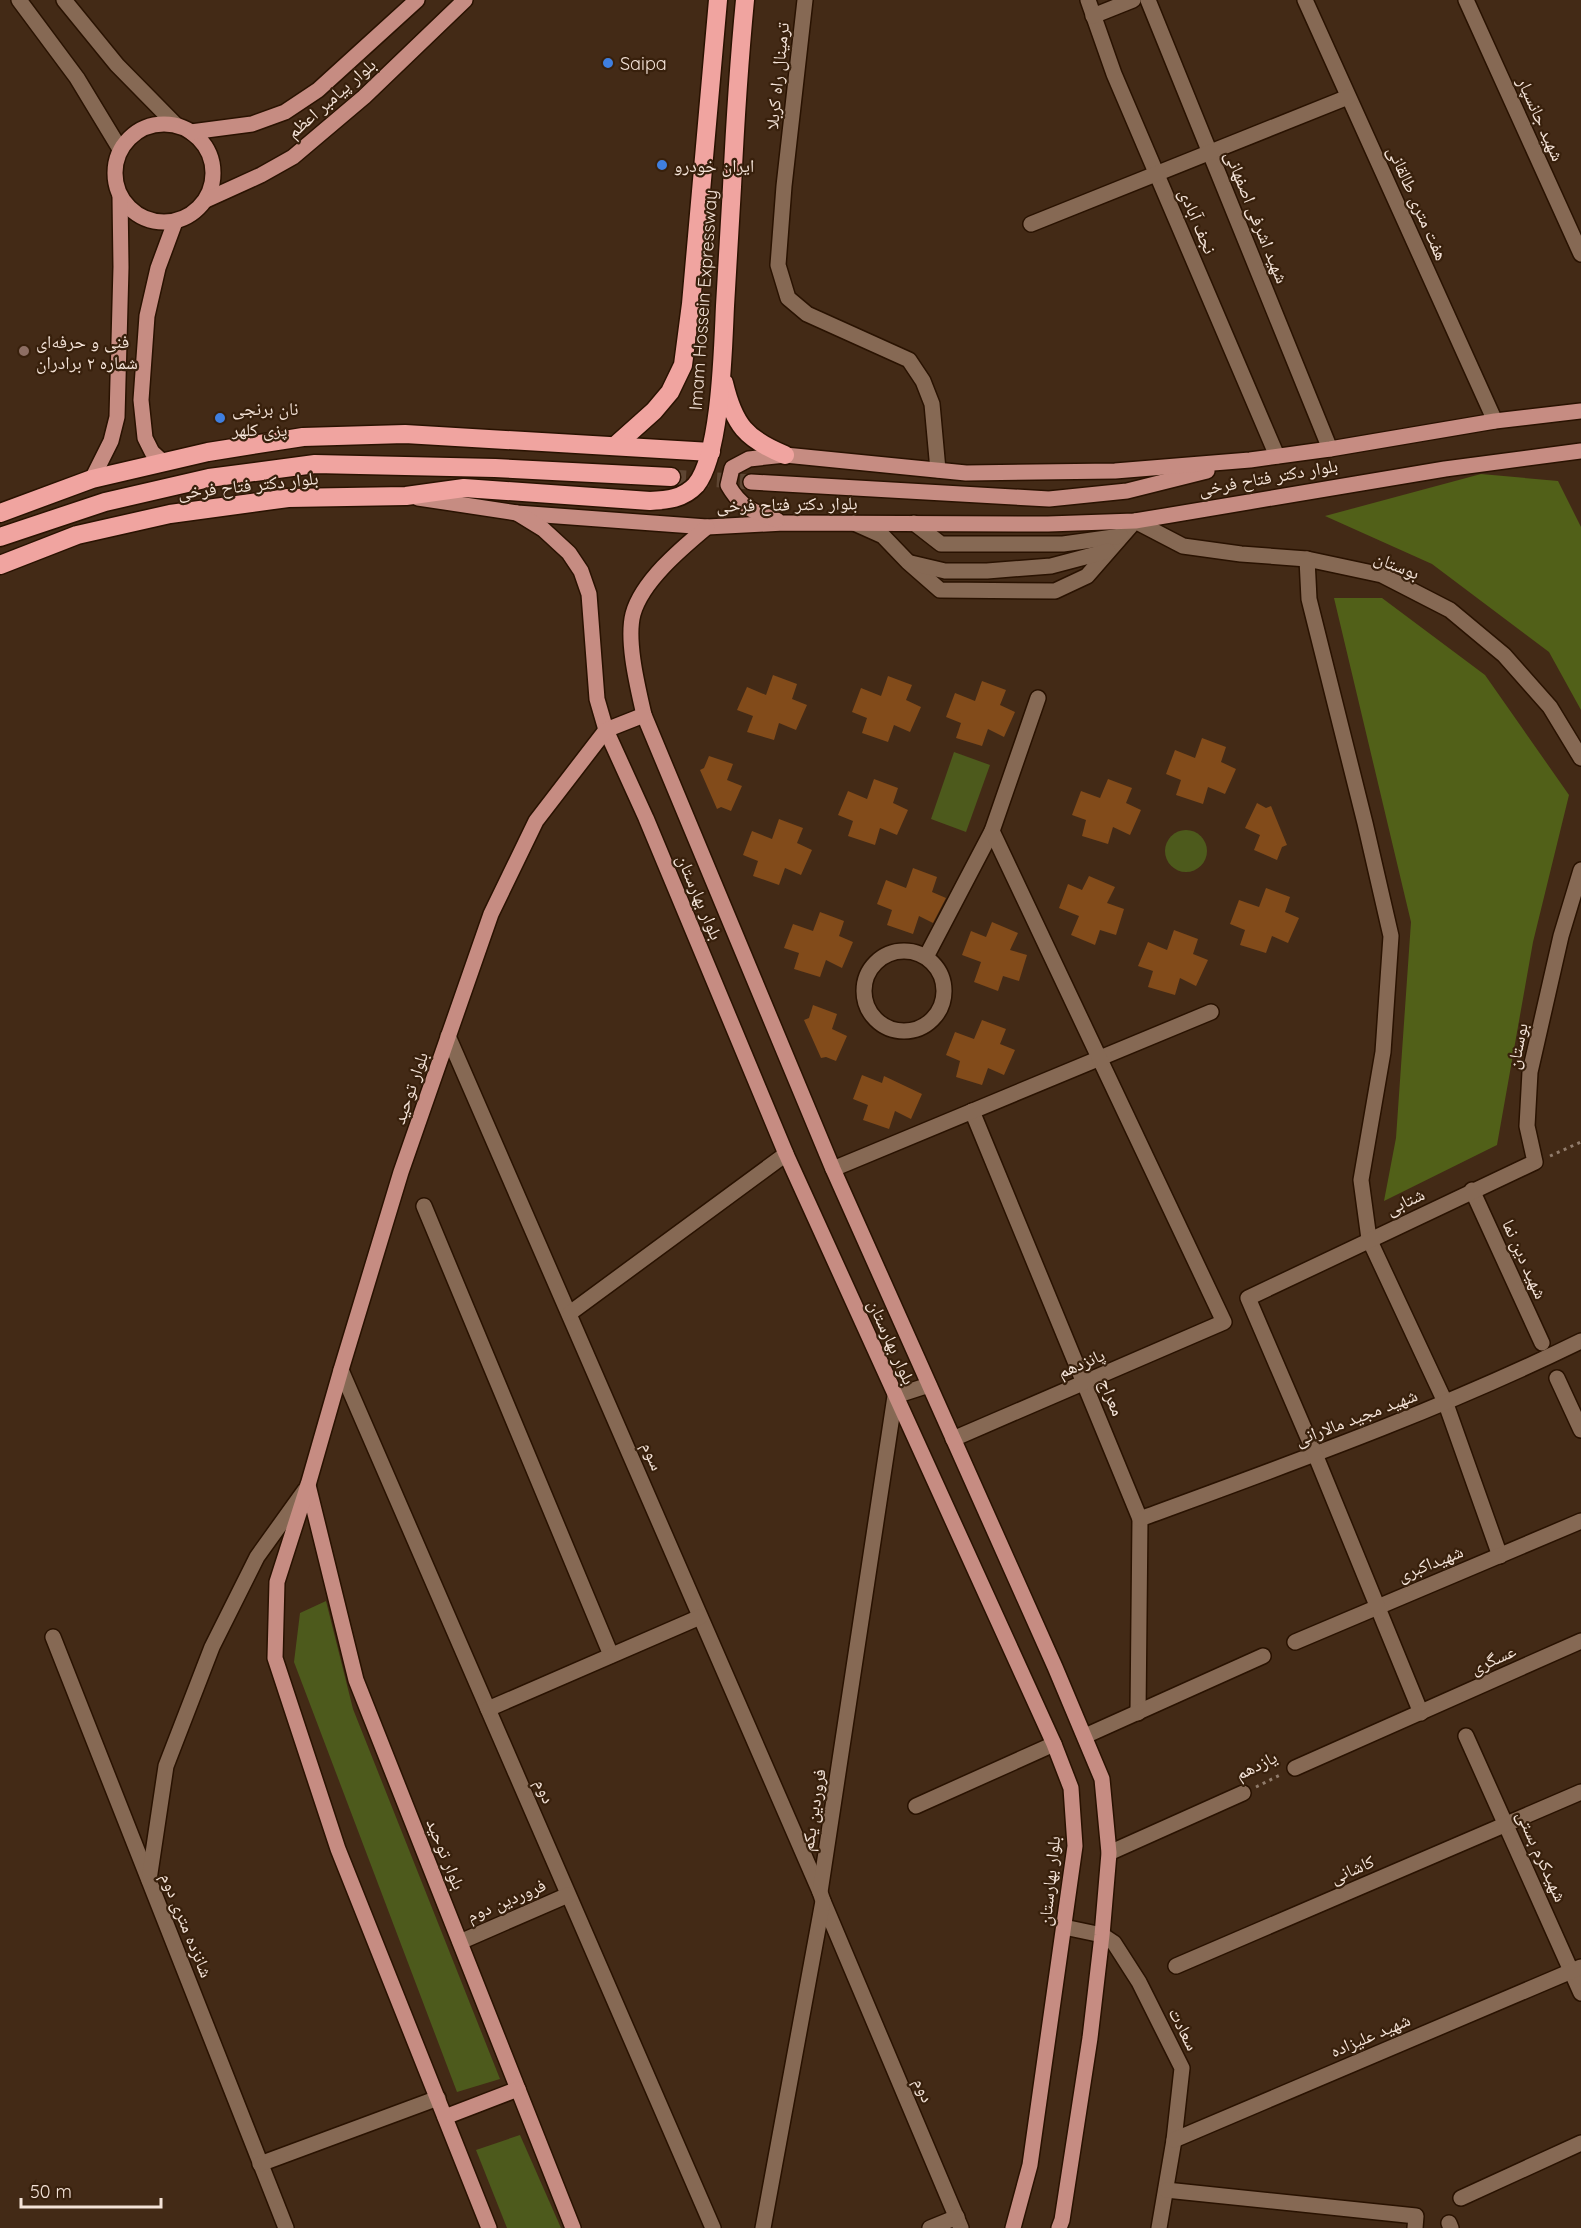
<svg xmlns="http://www.w3.org/2000/svg" width="1581" height="2228" viewBox="0 0 1581 2228" font-family="Quicksand,'Noto Naskh Arabic',sans-serif">
<style>
.green{fill:#4d5a1c}
.forest{fill:#516018}
.building{fill:#824b1a}
.lines{fill:none;stroke-linecap:round;stroke-linejoin:round}
.major-tunnel{stroke:#5e4633;stroke-width:15;stroke-dasharray:15 8;stroke-linecap:butt}
.minor-casing{stroke:#291201;stroke-width:18}
.major-casing{stroke:#291201;stroke-width:18}
.highway-casing{stroke:#291201;stroke-width:21}
.path{stroke:#917c6c;stroke-width:3;stroke-dasharray:3 4.5;stroke-linecap:butt}
.minor{stroke:#866954;stroke-width:15}
.major{stroke:#c68c82;stroke-width:15}
.highway{stroke:#f0a4a0;stroke-width:18}
.shop-dot{fill:#3f7fe0;stroke:#38200c;stroke-width:2}
.education-dot{fill:#8d6e63;stroke:#38200c;stroke-width:2}
.labels{text-anchor:middle;dominant-baseline:central;stroke-width:4.5;stroke-linejoin:round;paint-order:stroke}
.poi-label{font-size:18px;fill:#f4e3d8;stroke:#38200c;text-anchor:start}
.street-label{font-size:18px;fill:#f4e3d8;stroke:#38200c}
</style>
<rect width="100%" height="100%" fill="#432a16"/>
<g class="green">
<path d="M954,752L990,765L966,832L931,819Z"/>
<circle cx="1186" cy="851" r="21"/>
<path d="M326,1601L353,1709L500,2079L457,2092L294,1662L300,1613Z"/>
<path d="M520,2135L561,2228H507L476,2150Z"/>
</g>
<g class="forest">
<path d="M1481,474L1558,481L1581,527V710L1549,652L1432,564L1325,516Z"/>
<path d="M1334,598H1382L1485,675L1569,795L1533,942L1497,1145L1384,1201L1396,1138L1411,922Z"/>
</g>
<g class="building">
<path d="M773,675L797,684L792,699L807,705L796,730L779,723L774,740L747,732L753,716L737,710L747,687L766,695Z"/>
<path d="M888,676L912,685L906,700L921,707L910,732L894,725L888,742L862,733L867,718L852,712L861,688L881,696Z"/>
<path d="M982,681L1006,690L1000,705L1015,712L1004,737L988,729L982,746L956,738L961,723L946,717L955,693L975,701Z"/>
<path d="M1202,738L1226,747L1221,762L1236,769L1225,794L1208,787L1203,804L1176,795L1181,780L1166,774L1175,750L1195,758Z"/>
<path d="M709,756L733,764L727,780L742,786L731,811L721,807L717,809L700,770L704,768Z"/>
<path d="M874,779L898,788L893,803L908,810L897,835L880,828L875,845L848,836L853,821L838,815L848,791L867,799Z"/>
<path d="M1108,779L1132,788L1126,803L1141,810L1130,835L1113,827L1108,844L1082,836L1086,820L1072,815L1081,791L1100,798Z"/>
<path d="M1257,803L1266,808L1271,806L1287,845L1282,847L1277,860L1254,850L1260,835L1245,828Z"/>
<path d="M779,819L803,828L797,843L812,850L801,875L785,868L779,885L753,876L758,861L743,855L752,831L772,839Z"/>
<path d="M913,868L937,877L932,892L946,898L933,923L919,916L913,934L887,925L892,910L877,904L886,880L906,888Z"/>
<path d="M1089,876L1115,887L1107,903L1124,909L1116,935L1100,930L1095,945L1071,935L1079,916L1059,908L1068,884L1082,890Z"/>
<path d="M1266,888L1290,897L1285,912L1299,918L1288,943L1272,936L1266,953L1240,945L1245,930L1230,924L1239,900L1259,907Z"/>
<path d="M820,912L844,921L839,936L853,942L842,968L826,960L820,977L794,969L799,953L784,948L793,924L813,931Z"/>
<path d="M992,922L1018,933L1010,950L1027,955L1019,981L1003,976L998,991L974,982L981,962L962,955L971,931L986,937Z"/>
<path d="M1174,930L1198,939L1193,954L1208,960L1196,986L1180,978L1175,995L1148,987L1153,971L1138,966L1148,942L1167,950Z"/>
<path d="M813,1005L837,1014L832,1029L847,1036L836,1061L826,1057L821,1058L804,1020L809,1018Z"/>
<path d="M982,1020L1006,1029L1000,1044L1015,1050L1004,1075L988,1068L982,1085L956,1077L960,1061L946,1055L955,1032L974,1039Z"/>
<path d="M862,1075L882,1083L884,1076L922,1094L911,1119L895,1111L889,1129L863,1120L868,1105L853,1099Z"/>
</g>
<g class="lines">
<path class="major-tunnel" d="M671,477L751,482"/>
<defs>
<g id="minor">
<path d="M19,0L77,78L120,149"/>
<path d="M64,0L117,65L176,125"/>
<path d="M805,0L784,186L778,265L788,298L807,314L909,360L923,381L932,404L938,470"/>
<path d="M1088,0L1114,74L1277,456"/>
<path d="M1148,0L1330,449"/>
<path d="M1305,0L1495,421"/>
<path d="M1466,0L1581,254"/>
<path d="M1093,16L1133,0"/>
<path d="M1031,224L1348,97"/>
<path d="M854,523L883,536L908,562L940,590L1055,591L1087,576L1135,521L1183,546L1241,554L1307,559L1382,575L1450,610L1504,655L1550,707L1581,758"/>
<path d="M914,523L941,544H1063L1121,536"/>
<path d="M1307,559L1309,599L1365,823L1391,936L1383,1052L1361,1180L1369,1239L1446,1404L1500,1556"/>
<path d="M911,563L945,571H987L1051,566L1108,551"/>
<circle cx="904" cy="991" r="40"/>
<path d="M926,957L992,831"/>
<path d="M448,1036L820,1892"/>
<path d="M972,1111L1140,1519L1138,1713"/>
<path d="M833,1169L1211,1012"/>
<path d="M1472,1190L1542,1343"/>
<path d="M424,1206L611,1655"/>
<path d="M570,1313L786,1154"/>
<path d="M341,1370L713,2228"/>
<path d="M1557,1378L1581,1430"/>
<path d="M953,1439L1224,1322L992,831L1038,698"/>
<path d="M1140,1519C1289,1464 1438,1411 1581,1341"/>
<path d="M53,1637L286,2228"/>
<path d="M1295,1642L1581,1521"/>
<path d="M488,1709L700,1617"/>
<path d="M1421,1713L1315,1454L1248,1298L1535,1162L1527,1126L1530,1072L1561,936L1581,870"/>
<path d="M1085,1736L1263,1656"/>
<path d="M1466,1736L1581,1993"/>
<path d="M1295,1768L1581,1641"/>
<path d="M916,1806L1054,1744"/>
<path d="M1109,1853L1243,1793"/>
<path d="M149,1880L166,1766L212,1647L257,1557L305,1490"/>
<path d="M823,1901L961,2228"/>
<path d="M1064,1927L1102,1935L1114,1943L1139,1982L1182,2068L1174,2140L1159,2228"/>
<path d="M460,1942L568,1895"/>
<path d="M1176,1966L1581,1792"/>
<path d="M1174,2140L1581,1967"/>
<path d="M260,2164L438,2098"/>
<path d="M1166,2190L1416,2216L1415,2228"/>
<path d="M1461,2198L1581,2143"/>
<path d="M1449,2223L1451,2228"/>
<path d="M763,2228L823,1901L820,1892L895,1396L929,1385"/>
<path d="M930,2228L957,2217"/>
</g>
<g id="major">
<circle cx="164" cy="173" r="49"/>
<path d="M191,132L252,124L285,112L318,90L417,0"/>
<path d="M206,200L261,175L293,157L364,97L465,0"/>
<path d="M164,463L152,452L145,438L141,400L147,316L158,268L175,222"/>
<path d="M92,479L111,441L117,417L121,267L120,196"/>
<path d="M751,482L1049,499L1127,491L1207,471"/>
<path d="M418,498L517,513L707,527L784,523L1048,524L1135,521L1445,469L1581,451"/>
<path d="M517,513L543,529L569,553L581,571L589,594L597,699L606,730L646,818L786,1154L1054,1744L1071,1788L1075,1846L1030,2165L1013,2228"/>
<path d="M777,520C754,512 741,508 728,485L732,468L749,459L785,455L966,473L1115,471L1250,460L1330,449L1495,421L1581,411"/>
<path d="M707,527C682,548 642,581 633,614C626,641 638,688 644,715L833,1169L1055,1667L1102,1779L1109,1853L1102,1935L1090,2038L1062,2220L1059,2228"/>
<path d="M308,1485L356,1680L573,2228"/>
<path d="M445,2117L518,2089"/>
<path d="M489,2228L338,1849L275,1658L277,1582L308,1485L341,1370L401,1172L491,914L536,821L606,730L644,715"/>
</g>
<g id="highway">
<path d="M724,383C734,425 746,439 785,455"/>
<path d="M616,445L654,411L670,392L683,365L691,304L718,0"/>
<path d="M0,513L92,479L208,452L303,437L405,434L711,452"/>
<path d="M0,537L105,502L209,478L315,464L495,468L671,477"/>
<path d="M0,565L77,535L170,514L288,498L406,496L464,488L650,501C667,500 683,499 696,485C721,454 723,347 725,306C727,266 730,227 732,187C735,125 739,62 745,0"/>
</g>
</defs>
<use href="#minor" class="minor-casing"/>
<use href="#major" class="major-casing"/>
<use href="#highway" class="highway-casing"/>
<g class="path">
<path d="M1550,1156L1581,1142"/>
<path d="M1256,1787L1280,1775"/>
</g>
<use href="#minor" class="minor"/>
<use href="#major" class="major"/>
<use href="#highway" class="highway"/>
</g>
<g class="shop-dot">
<circle cx="608" cy="63" r="6"/>
<circle cx="662" cy="165" r="6"/>
<circle cx="220" cy="418" r="6"/>
</g>
<circle class="education-dot" cx="24" cy="351" r="6"/>
<g class="labels">
<g class="poi-label">
<text x="620" y="63">Saipa</text>
<text x="674" y="165">ایران خودرو</text>
<text x="36" y="341">فنی و حرفه‌ای<tspan x="36" dy="21">شماره ۲ برادران</tspan></text>
<text x="232" y="408">نان برنجی<tspan x="232" dy="21">پزی کلهر</tspan></text>
</g>
<g class="street-label">
<text transform="translate(777 76) rotate(-84)">ترمینال راه کربلا</text>
<text transform="translate(331 98) rotate(-41)">بلوار پیامبر اعظم</text>
<text transform="translate(1541 119) rotate(66)">شهید جانسپار</text>
<text transform="translate(1418 203) rotate(66)">هفت متری طالقانی</text>
<text transform="translate(1257 217) rotate(68)">شهید اشرفی اصفهانی</text>
<text transform="translate(1198 221) rotate(67)">نجف آبادی</text>
<text transform="translate(703 300) rotate(-86)">Imam Hossein Expressway</text>
<text transform="translate(1268 477) rotate(-10)">بلوار دکتر فتاح فرخی</text>
<text transform="translate(248 485) rotate(-6)">بلوار دکتر فتاح فرخی</text>
<text transform="translate(787 504) rotate(-1)">بلوار دکتر فتاح فرخی</text>
<text transform="translate(1397 565) rotate(22)">بوستان</text>
<text transform="translate(700 897) rotate(67)">بلوار بهارستان</text>
<text transform="translate(1517 1046) rotate(-79)">بوستان</text>
<text transform="translate(410 1088) rotate(-71)">بلوار توحید</text>
<text transform="translate(1405 1201) rotate(-25)">شتابی</text>
<text transform="translate(1525 1259) rotate(66)">شهید دین نما</text>
<text transform="translate(892 1342) rotate(66)">بلوار بهارستان</text>
<text transform="translate(1081 1363) rotate(-23)">پانزدهم</text>
<text transform="translate(1112 1397) rotate(68)">معراج</text>
<text transform="translate(1356 1417) rotate(-21)">شهید مجید مالارانی</text>
<text transform="translate(653 1456) rotate(67)">سوم</text>
<text transform="translate(1430 1563) rotate(-22)">شهیداکبری</text>
<text transform="translate(1493 1659) rotate(-24)">عسگری</text>
<text transform="translate(1256 1765) rotate(-26)">یازدهم</text>
<text transform="translate(545 1791) rotate(67)">دوم</text>
<text transform="translate(813 1810) rotate(-81)">فروردین یکم</text>
<text transform="translate(446 1854) rotate(68)">بلوار توحید</text>
<text transform="translate(1542 1856) rotate(66)">شهیدکرم بستی</text>
<text transform="translate(1352 1869) rotate(-23)">کاشانی</text>
<text transform="translate(1049 1881) rotate(-84)">بلوار بهارستان</text>
<text transform="translate(506 1900) rotate(-23)">فروردین دوم</text>
<text transform="translate(187 1925) rotate(68)">شانزده متری دوم</text>
<text transform="translate(1184 2029) rotate(63)">سعادت</text>
<text transform="translate(1370 2035) rotate(-23)">شهید علیزاده</text>
<text transform="translate(924 2090) rotate(67)">دوم</text>
</g>
</g>
<path d="M21 2198v9h140v-9" fill="none" stroke="#f4e3d8" stroke-width="3"/>
<text x="30" y="2198" font-size="18" fill="#f4e3d8" stroke="#38200c" stroke-width="4.5" paint-order="stroke">50 m</text>
</svg>
